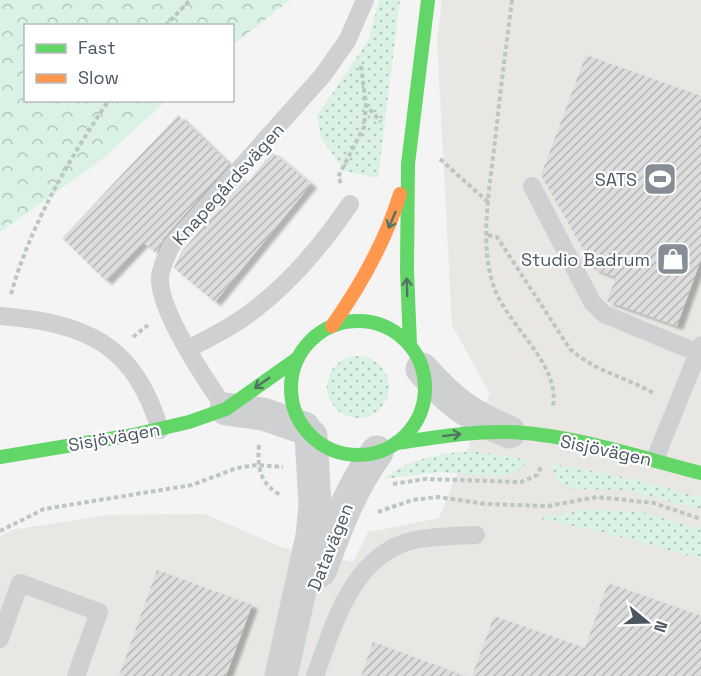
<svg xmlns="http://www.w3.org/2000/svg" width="701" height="676" viewBox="0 0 701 676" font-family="'Space Grotesk',sans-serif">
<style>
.commercial{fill:#e8e7e3}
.grass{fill:url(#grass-dots)}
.forest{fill:url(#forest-crowns)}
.building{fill:url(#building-hatch);filter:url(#shadow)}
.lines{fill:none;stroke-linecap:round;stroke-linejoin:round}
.path{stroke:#bcc7c4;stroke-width:4;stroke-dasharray:4.5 3;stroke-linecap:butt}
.lane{stroke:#ced0d2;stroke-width:18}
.street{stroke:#ced0d2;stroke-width:33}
.fast{stroke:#63d668;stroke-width:14}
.slow{stroke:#ff974d;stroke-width:14}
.oneway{stroke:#507663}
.labels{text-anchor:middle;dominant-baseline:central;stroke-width:4.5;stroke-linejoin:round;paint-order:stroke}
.poi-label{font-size:18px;fill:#4a5661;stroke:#fff;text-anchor:end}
.street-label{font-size:18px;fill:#4a5661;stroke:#fff}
</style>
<defs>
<pattern id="grass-dots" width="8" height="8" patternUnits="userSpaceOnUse" patternTransform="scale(1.5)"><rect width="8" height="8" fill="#d9f2e3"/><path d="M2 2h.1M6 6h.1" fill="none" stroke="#b2c7bb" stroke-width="1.8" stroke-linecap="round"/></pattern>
<pattern id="forest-crowns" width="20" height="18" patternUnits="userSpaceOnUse" patternTransform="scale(1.5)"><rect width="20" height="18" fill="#d9f2e3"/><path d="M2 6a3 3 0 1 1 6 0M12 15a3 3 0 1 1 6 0" fill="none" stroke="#b2c7bb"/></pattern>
<pattern id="building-hatch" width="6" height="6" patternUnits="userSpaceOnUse" patternTransform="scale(1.5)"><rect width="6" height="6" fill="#ddddde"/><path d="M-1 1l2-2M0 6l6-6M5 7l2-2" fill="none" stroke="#b5b6b7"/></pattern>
<filter id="shadow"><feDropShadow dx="6" dy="4" stdDeviation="1.5" flood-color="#0004"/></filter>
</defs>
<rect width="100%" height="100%" fill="#f4f4f4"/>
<path class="commercial" d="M442,0H701V676H0V536L11,530L107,515L205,514L281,547L353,562L368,532L439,518L490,394L452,325L437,40Z"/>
<g class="grass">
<path d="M379,0H400L378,178L345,171L321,138L317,116L369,39Z"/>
<circle cx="358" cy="387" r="31"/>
<path d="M473,451L530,460L518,471L507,475L489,476L440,472L383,479C411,458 440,453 473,451Z"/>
<path d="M552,464C603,472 652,482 701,498V509L625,490L574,489L556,481Z"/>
<path d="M590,509L641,512L701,529V559L610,534L537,518Z"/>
</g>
<path class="forest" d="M0,0H290L233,45L232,26H26V100L166,101L100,161L0,232Z"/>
<g class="building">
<path d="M586,55L701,96V259L677,326L607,301L616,277L594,269L541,175Z"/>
<path d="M178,115L229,164L163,239L156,253L143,242L106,281L62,238Z"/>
<path d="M272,152L311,184L215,302L174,268L181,252L245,179L248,182Z"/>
<path d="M157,570L252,605L226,676H119Z"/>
<path d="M608,583L701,616V676H472L494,616L585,648Z"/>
<path d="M373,642L457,673L456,676H361Z"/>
</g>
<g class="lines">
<g class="path">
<path d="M512,0C506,47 500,94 495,141C490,186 478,247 495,290C510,328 560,364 553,406"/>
<path d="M165,26L190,0"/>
<path d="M361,66L366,105L381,122"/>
<path d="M440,159L488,202"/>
<path d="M341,183L338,177L364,127L366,105"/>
<path d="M488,235L497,237L570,349C596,372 626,377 655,394"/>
<path d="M11,294C30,226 69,159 109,100"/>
<path d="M133,337L148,325"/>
<path d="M259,445C257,468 260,484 282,496"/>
<path d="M393,484L425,479L521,482L537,475L541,467"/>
<path d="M378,512L412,500L438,497L486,504L548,506L597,497L654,503L701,519"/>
<path d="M0,531L44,509L192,485L237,468L257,465L283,467"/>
</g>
<g class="lane">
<path d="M532,186L592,302L604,314L698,353"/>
<path d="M1,316C86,323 135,344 160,430"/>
<path d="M188,349C205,340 224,331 240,320C285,290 320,248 350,204"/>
<path d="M226,409C206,381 158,310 160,277C161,266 167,256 171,246L323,75L347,41L365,0"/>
<path d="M655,459L701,345"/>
<path d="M0,639L20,583L99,612L76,676"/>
<path d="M315,676C334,624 353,553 415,540C435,536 456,536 476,535"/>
</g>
<g class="street">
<path d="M422,369C450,401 470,416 509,432"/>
<path d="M226,409L263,414L304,428"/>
<path d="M320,571C336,529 350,489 377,452"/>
<path d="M281,676L312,536L315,504L311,436"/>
</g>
<g class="fast">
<circle cx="358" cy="388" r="67"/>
<path d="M410,345L407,270L408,164L428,0"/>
<path d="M396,443C433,438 469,431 506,432C567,433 642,458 701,473"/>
<path d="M0,457L133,435L189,422L226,409L298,358"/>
</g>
<path class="slow" d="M332,326C361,285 385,243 400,194"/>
</g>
<defs><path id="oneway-shaft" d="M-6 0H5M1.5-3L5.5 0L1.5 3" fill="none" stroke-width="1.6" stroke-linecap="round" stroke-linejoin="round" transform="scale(1.5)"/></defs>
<g class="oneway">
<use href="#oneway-shaft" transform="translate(392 220) rotate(113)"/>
<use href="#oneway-shaft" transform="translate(407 287) rotate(-91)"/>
<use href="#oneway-shaft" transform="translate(262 383) rotate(145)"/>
<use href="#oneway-shaft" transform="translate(452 435) rotate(-7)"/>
</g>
<defs>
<symbol id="stadium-square" viewBox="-11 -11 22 22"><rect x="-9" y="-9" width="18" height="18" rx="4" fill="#868d94" stroke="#fff"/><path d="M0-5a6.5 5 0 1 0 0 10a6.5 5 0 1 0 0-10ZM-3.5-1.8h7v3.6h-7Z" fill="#fff"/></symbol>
<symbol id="shop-square" viewBox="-11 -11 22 22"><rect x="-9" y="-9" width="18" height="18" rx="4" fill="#868d94" stroke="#fff"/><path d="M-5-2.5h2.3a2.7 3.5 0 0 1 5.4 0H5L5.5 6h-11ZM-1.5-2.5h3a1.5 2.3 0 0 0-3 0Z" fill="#fff"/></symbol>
</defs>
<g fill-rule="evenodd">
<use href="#stadium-square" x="641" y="160" width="38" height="38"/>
<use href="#shop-square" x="654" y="240" width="38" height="38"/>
</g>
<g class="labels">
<g class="poi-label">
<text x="637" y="179">SATS</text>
<text x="650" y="259">Studio Badrum</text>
</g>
<g class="street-label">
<text transform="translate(228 184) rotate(-48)">Knapegårdsvägen</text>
<text transform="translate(114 437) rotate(-10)">Sisjövägen</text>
<text transform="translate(606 450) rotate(12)">Sisjövägen</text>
<text transform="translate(330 547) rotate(-68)">Datavägen</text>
</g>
</g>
<rect x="24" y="24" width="210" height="78" fill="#ffffff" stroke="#b7bbc0" stroke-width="1.5"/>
<rect x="36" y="44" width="30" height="9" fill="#63d668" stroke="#b7bbc0" stroke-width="1.5"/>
<text x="78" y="54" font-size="18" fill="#4a5661">Fast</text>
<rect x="36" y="74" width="30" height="9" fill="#ff974d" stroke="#b7bbc0" stroke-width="1.5"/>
<text x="78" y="84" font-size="18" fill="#4a5661">Slow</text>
<g transform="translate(647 622) rotate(109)" stroke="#ffffff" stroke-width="4.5" paint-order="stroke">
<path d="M0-4.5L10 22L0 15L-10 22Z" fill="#4a5661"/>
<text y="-9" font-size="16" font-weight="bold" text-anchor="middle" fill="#4a5661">N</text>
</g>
</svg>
